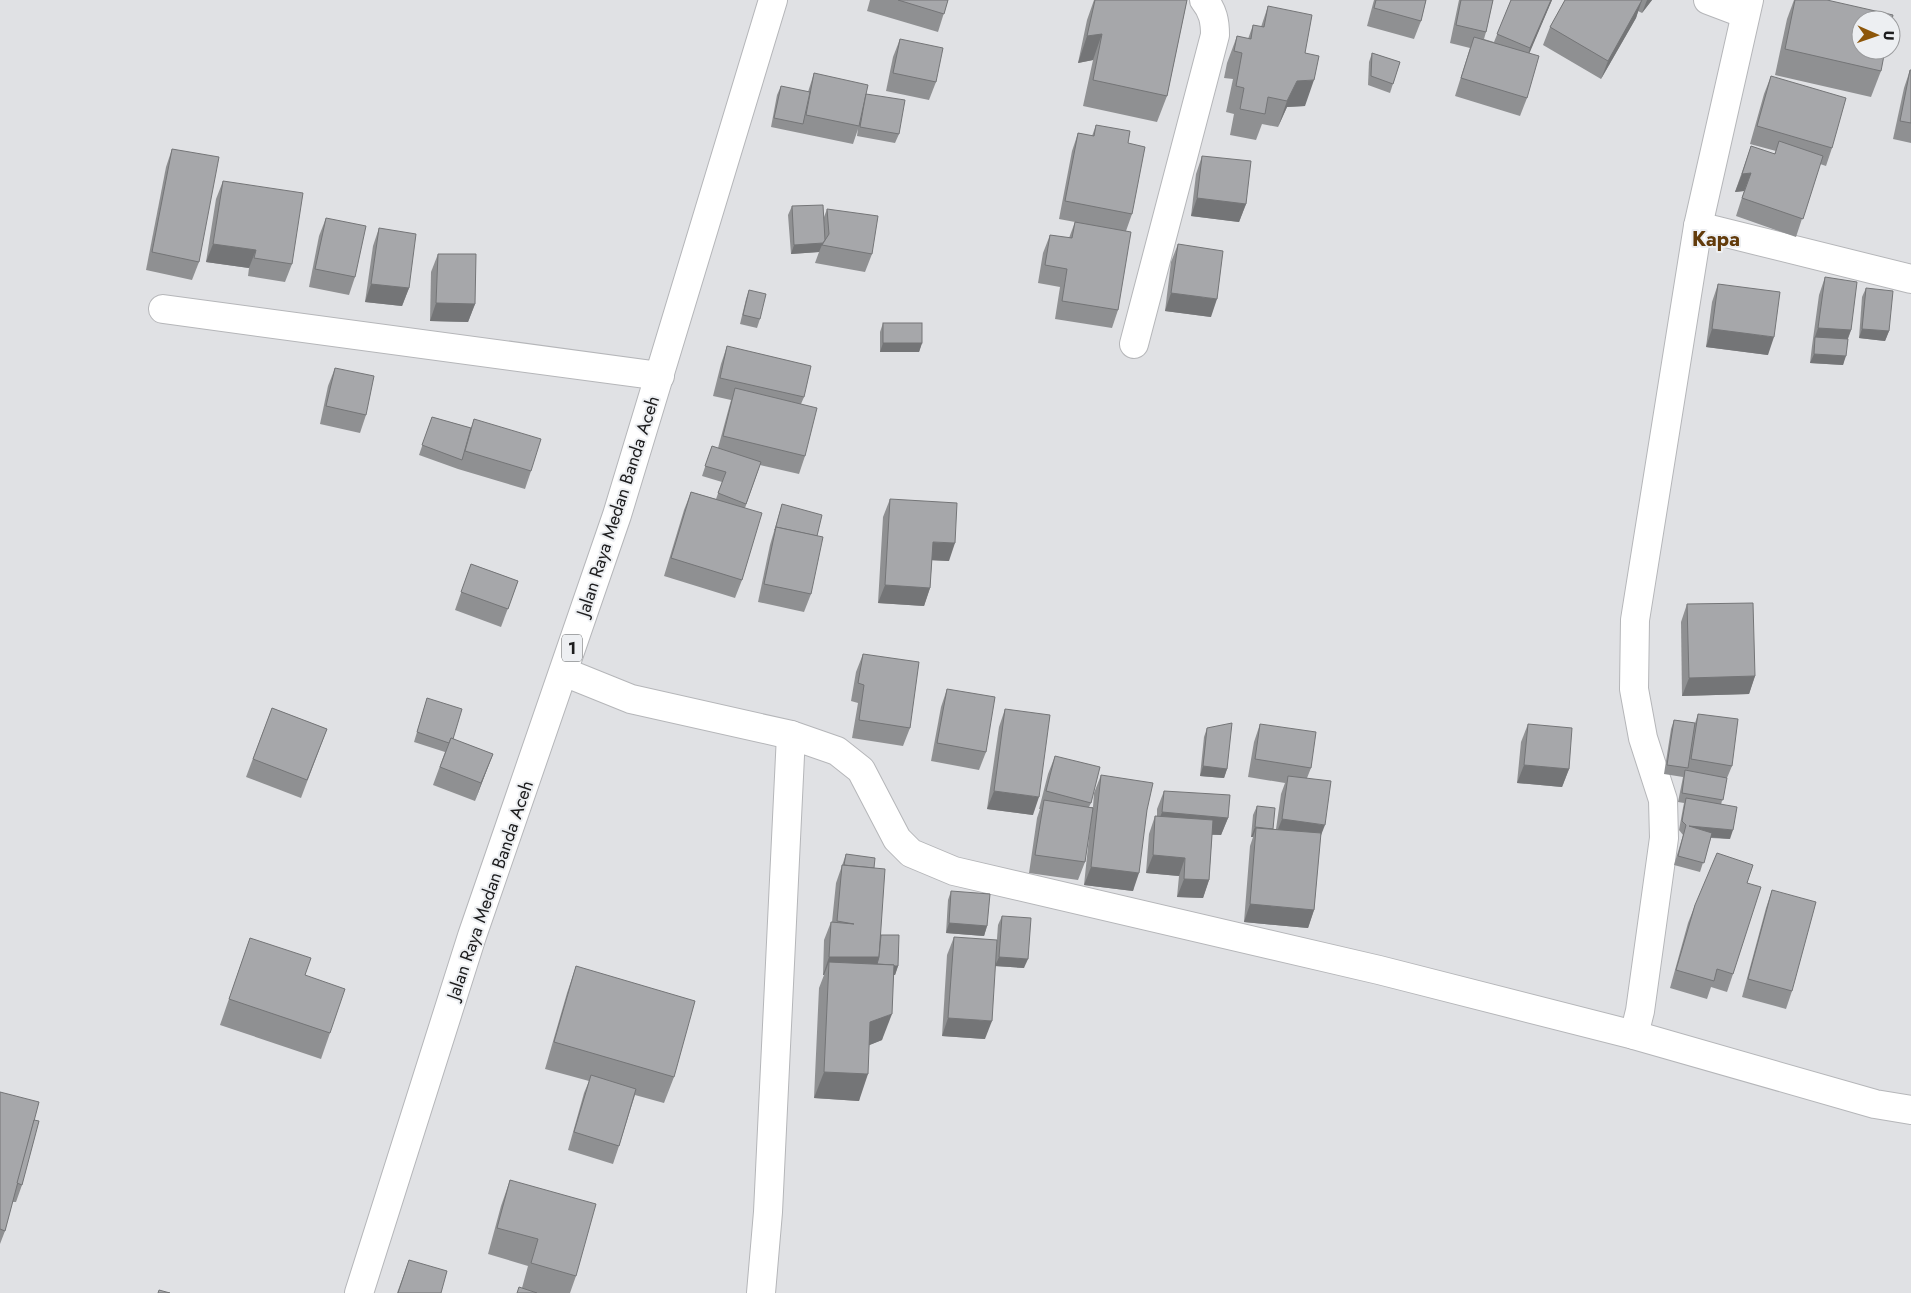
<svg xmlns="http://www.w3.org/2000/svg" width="1911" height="1293" viewBox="0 0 1911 1293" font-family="Jost,sans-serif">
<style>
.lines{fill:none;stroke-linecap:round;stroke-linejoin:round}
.minor-casing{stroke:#b5b6b9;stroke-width:30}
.highway-casing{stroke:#b5b6b9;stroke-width:30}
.minor{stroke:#fff;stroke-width:28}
.highway{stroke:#fff;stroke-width:28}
.wall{fill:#8f9092}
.shaded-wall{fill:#747577}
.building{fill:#a6a7aa;stroke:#747577}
.labels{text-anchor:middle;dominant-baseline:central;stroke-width:4;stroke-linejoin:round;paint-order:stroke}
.shield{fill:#edeff2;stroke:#5b5c5e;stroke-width:1}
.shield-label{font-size:16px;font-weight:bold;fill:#1d1d1e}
.street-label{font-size:18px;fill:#1d1d1e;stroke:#edeff2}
.quarter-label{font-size:20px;font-weight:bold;fill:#623b0b;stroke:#edeff2}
</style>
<rect width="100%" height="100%" fill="#e0e1e4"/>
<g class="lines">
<defs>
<g id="minor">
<path d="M1708,0L1745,14"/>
<path d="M1698,226L1911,279"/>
<path d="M163,309L660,376"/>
<path d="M1134,344L1215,35C1215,21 1213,11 1204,0"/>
<path d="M564,672L631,699L791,735L837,751L861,770L897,839L911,853L954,871L1379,970L1634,1035L1875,1104L1911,1110"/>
<path d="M1634,1035L1640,1011L1664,838L1663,800L1643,738L1634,689L1635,620L1698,226L1749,0"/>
<path d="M761,1293L768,1212L791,735"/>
</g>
<path id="highway" d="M359,1293L472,936L617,515L773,0"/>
</defs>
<use href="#minor" class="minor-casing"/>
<use href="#highway" class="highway-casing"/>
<use href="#minor" class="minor"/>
<use href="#highway" class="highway"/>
</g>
<g class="wall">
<path d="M870,0H948L938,32L867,11Z"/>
<path d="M1094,0H1187L1167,96L1157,122L1083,106L1093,60L1078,63L1087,20Z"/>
<path d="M1374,0H1426L1421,21L1414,39L1367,26Z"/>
<path d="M1459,0H1493L1486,32L1484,39L1494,42L1511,0H1552L1529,53L1527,98L1520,116L1455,96L1470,48L1450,43Z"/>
<path d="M1565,0H1652L1642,13L1638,11L1636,18L1601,79L1543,45L1550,27Z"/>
<path d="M1794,0H1827L1881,71L1871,97L1775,75L1787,19Z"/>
<path d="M1268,6L1305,53V106L1287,107L1278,127L1262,124L1256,140L1230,135L1234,114L1226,112L1233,79L1224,78L1227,63L1237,36L1248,39L1253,25L1261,27Z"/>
<path d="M900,39L936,82L929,100L886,91L893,57Z"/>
<path d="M1372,53L1400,62L1390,93L1368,85L1369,62Z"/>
<path d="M1910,70H1911V143L1893,139L1904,88Z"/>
<path d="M814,73L866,94L899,134L895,143L857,136L858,129L853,144L771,127L777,95L781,86L808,92Z"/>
<path d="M1771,76L1832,148L1826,166L1820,164L1796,237L1736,216L1744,191L1735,192L1751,146L1774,154L1776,151L1750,144L1764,94Z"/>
<path d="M1096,125L1128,143L1132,214L1126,231L1118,310L1112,328L1055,319L1060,287L1038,283L1043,253L1050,235L1069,238L1075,222L1059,219L1072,151L1078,133L1092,136Z"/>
<path d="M172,149L199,262L192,280L146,270L166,167Z"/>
<path d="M1202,156L1246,204L1239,222L1191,216L1196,174Z"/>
<path d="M223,181L292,264L285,282L248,276L249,268L206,262L216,199Z"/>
<path d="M792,206L824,217L827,209L872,254L865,272L815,263L819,252L791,254L788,215Z"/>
<path d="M326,218L355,277L349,295L309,287L319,236Z"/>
<path d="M379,228L409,288L402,306L365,302L373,246Z"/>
<path d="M1178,244L1211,317L1165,311L1171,262Z"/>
<path d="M438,254L475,304L468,322L430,321L431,272Z"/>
<path d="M1825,277L1851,330L1848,339L1843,365L1810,363L1812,346L1819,295Z"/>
<path d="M1718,284L1768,355L1706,347L1712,302Z"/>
<path d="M1866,288L1889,331L1885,341L1859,338L1862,297Z"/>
<path d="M749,290L760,319L757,328L740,324L746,299Z"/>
<path d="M883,323L922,343L919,352H880V332Z"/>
<path d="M727,346L804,397L801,404L805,456L799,474L760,465L745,508L742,580L735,598L664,576L684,510L691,492L716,499L722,482L702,476L712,446L718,448L731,400L713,396L721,364Z"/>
<path d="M335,368L366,415L360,433L320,424L328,386Z"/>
<path d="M432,417L471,428L474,419L531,471L525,489L458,469L419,455Z"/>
<path d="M890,499L949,561L932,560L930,588L924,606L878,603L883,517Z"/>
<path d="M782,504L817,536L811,594L804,612L758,602L770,545Z"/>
<path d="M471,564L518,581L501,627L455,610Z"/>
<path d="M1687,604L1755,676L1749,694L1682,696L1681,622Z"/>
<path d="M863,654L910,728L903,746L852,738L858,703L851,701L856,672Z"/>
<path d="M947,689L986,752L979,770L931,761L941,707Z"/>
<path d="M427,698L453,739L493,754L475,801L433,785L445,752L414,742Z"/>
<path d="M272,708L327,729L301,798L246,777Z"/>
<path d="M1005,709L1033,815L987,809L999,727Z"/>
<path d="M1698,714L1732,766L1727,778L1721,805L1730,839L1711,838L1700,872L1674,865L1683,835L1679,830L1683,808L1684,803L1678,802L1683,777L1664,774L1671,729L1674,720L1695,723Z"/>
<path d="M1260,724L1311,768L1307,778L1320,838L1314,910L1308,928L1244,922L1250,846L1253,837H1251L1253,815L1257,806L1273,829H1276L1281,794L1285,783L1248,777L1254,742Z"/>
<path d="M1528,724L1569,769L1562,787L1517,783L1521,742Z"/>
<path d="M1207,728L1227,769L1224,778L1200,776L1204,737Z"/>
<path d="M1055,756L1091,803L1089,807H1093L1094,793L1101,775L1147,810L1133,891L1084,885L1091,818L1085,862L1078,880L1029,873L1037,818L1040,809H1039L1048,774Z"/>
<path d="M1164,791L1228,818L1221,835H1212L1209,880L1203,898L1177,897L1179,876L1146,873L1149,834L1155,816H1157V809Z"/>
<path d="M846,854L874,868L881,935L898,966L895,975H894L882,1040L869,1045L859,1101L814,1098L819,988L824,975H823L824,940L831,922H832L836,883Z"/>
<path d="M1747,883L1733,974L1727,992L1711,987L1707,999L1670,988L1688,923L1695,905Z"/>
<path d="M1772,890L1792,991L1786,1009L1742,997L1766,908Z"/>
<path d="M951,891L987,926L984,936L946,933L948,900Z"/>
<path d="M1002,916L1024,968L995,966L998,925Z"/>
<path d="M954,937L985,1039L942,1036L947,955Z"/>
<path d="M250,938L305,975L330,1033L321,1059L220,1025Z"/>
<path d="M576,966L674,1077L664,1103L635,1095L619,1146L613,1164L568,1150L584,1093L589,1081L545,1069L567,993Z"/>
<path d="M0,1092L34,1120L22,1185L16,1202H12L5,1231L0,1244Z"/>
<path d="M510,1180L576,1276L570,1293H517L522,1288L528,1266L488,1254L501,1206Z"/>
<path d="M409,1260L441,1293H397Z"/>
</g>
<g class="shaded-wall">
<path d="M1551,0H1552L1524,66L1530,48Z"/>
<path d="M1642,0L1636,18L1601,79L1608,61Z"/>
<path d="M1647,0H1652L1642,13Z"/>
<path d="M1102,34L1093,60L1078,63L1087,36Z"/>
<path d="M1314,80L1305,106L1287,107L1278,127L1287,101L1297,81Z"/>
<path d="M1751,173L1744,191L1735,192L1742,174Z"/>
<path d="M1197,198L1246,204L1239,222L1191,216Z"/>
<path d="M825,243L822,245L819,252L791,254L794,245Z"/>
<path d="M213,244L256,250L249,268L206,262Z"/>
<path d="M371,284L409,288L402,306L365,302Z"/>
<path d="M1171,293L1217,299L1211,317L1165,311Z"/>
<path d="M436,303L475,304L468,322L430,321Z"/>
<path d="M1818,328L1851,330L1844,348L1815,337Z"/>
<path d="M1712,329L1774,337L1768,355L1706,347Z"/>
<path d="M1862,329L1889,331L1885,341L1859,338Z"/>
<path d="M883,343H922L919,352H880Z"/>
<path d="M1814,354L1846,356L1843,365L1810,363Z"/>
<path d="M933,542L955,543L949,561L926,560Z"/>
<path d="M885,585L930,588L924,606L878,603Z"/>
<path d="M1755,676L1749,694L1682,696L1689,678Z"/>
<path d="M493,754L486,772L475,801L481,783Z"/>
<path d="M1524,765L1569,769L1562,787L1517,783Z"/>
<path d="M1203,766L1227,769L1224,778L1200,776Z"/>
<path d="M994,791L1039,797L1033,815L987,809Z"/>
<path d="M1162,812L1228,818L1221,835L1155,830Z"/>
<path d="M1282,819L1325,825L1318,843L1275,837Z"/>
<path d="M1689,826L1733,830L1730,839L1686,835Z"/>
<path d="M1255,827L1256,828L1253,837H1251Z"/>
<path d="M1153,855L1185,858L1179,876L1146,873Z"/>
<path d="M1091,867L1139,873L1133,891L1084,885Z"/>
<path d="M1184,879L1209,880L1203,898L1177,897Z"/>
<path d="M1250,904L1314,910L1308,928L1244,922Z"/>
<path d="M949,923L987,926L984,936L946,933Z"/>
<path d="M829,957H879L898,966L895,975H873L829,962L824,975H823Z"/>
<path d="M999,957L1028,959L1024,968L995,966Z"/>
<path d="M892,1014L882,1040L860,1049L870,1022Z"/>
<path d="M948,1018L992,1021L985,1039L942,1036Z"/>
<path d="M824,1072L868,1074L859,1101L814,1098Z"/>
</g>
<g class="building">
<path d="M898,0H948L944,14Z"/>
<path d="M1095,0H1187L1167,96L1093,80L1102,34L1087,36Z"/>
<path d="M1376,0H1426L1421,21L1374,8Z"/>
<path d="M1461,0H1493L1486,32L1456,25Z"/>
<path d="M1511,0H1551L1530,48L1497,34Z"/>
<path d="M1565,0H1642L1608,61L1550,27Z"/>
<path d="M1795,0H1827L1893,15L1891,24V20H1861V50H1885L1881,71L1785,49Z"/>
<path d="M1268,6L1312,15L1305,53L1319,56L1314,80L1297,81L1287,101L1268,97L1265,114L1240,109L1244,88L1236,86L1242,53L1234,51L1237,36L1251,39L1253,25L1264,27Z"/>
<path d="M1474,37L1539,56L1527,98L1461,78Z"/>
<path d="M900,39L943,48L936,82L893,73Z"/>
<path d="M1372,53L1400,62L1393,84L1371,76Z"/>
<path d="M1910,70H1911V123L1900,121Z"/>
<path d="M814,73L868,85L859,126L806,115Z"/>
<path d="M1771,76L1846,98L1832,148L1757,126Z"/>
<path d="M781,86L810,92L803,124L774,118Z"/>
<path d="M866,94L905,100L899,134L860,127L863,110Z"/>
<path d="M1096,125L1130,131L1128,143L1145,147L1132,214L1065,201L1078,133L1094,136Z"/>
<path d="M1779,141L1823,156L1803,219L1742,198L1751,173L1742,174L1751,146L1775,154Z"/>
<path d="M172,149L219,157L199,262L152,252Z"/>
<path d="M1202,156L1251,161L1246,204L1197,198Z"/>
<path d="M223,181L303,193L292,264L254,258L256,250L213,244Z"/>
<path d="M823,205L825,240L823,243L794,245L792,206Z"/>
<path d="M827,209L878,216L872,254L822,245L829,234Z"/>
<path d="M326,218L366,226L355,277L315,269Z"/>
<path d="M1075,222L1131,232L1118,310L1062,301L1067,269L1045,265L1050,235L1072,238Z"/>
<path d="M379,228L416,234L409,288L371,284Z"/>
<path d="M1178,244L1223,251L1217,299L1171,293Z"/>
<path d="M438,254H476L475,304L436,303Z"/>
<path d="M1825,277L1857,282L1851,330L1818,328Z"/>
<path d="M1718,284L1780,292L1774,337L1712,329Z"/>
<path d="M1866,288L1893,291L1889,331L1862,329Z"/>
<path d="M749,290L766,294L760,319L743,315Z"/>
<rect x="883" y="323" width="39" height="20"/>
<path d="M1815,337L1848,339L1846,356L1814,354Z"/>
<path d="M727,346L811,366L804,397L720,378Z"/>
<path d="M335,368L374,376L366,415L326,406Z"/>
<path d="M735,388L817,408L805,456L723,436Z"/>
<path d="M432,417L471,428L462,460L422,445Z"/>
<path d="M474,419L541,439L531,471L465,451Z"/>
<path d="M712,446L761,462L746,504L718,493L726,472L705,466Z"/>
<path d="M691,492L762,513L742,580L671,558Z"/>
<path d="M890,499L957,503L955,543L933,542L930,588L885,585Z"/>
<path d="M782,504L822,515L817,536L776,527L775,530Z"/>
<path d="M776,527L823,537L811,594L764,584Z"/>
<path d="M471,564L518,581L508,609L461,592Z"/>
<path d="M1753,603L1755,676L1689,678L1687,604Z"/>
<path d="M863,654L919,662L910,728L859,720L864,685L858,683Z"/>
<path d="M947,689L995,697L986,752L937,743Z"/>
<path d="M427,698L462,709L453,739L451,738L449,743L417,732Z"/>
<path d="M272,708L327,729L307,780L253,759Z"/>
<path d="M1005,709L1050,715L1039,797L994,791Z"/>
<path d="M1698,714L1738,719L1732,766L1691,759Z"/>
<path d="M1674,720L1695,723L1688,768L1667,765Z"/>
<path d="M1232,723L1227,769L1203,766L1207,728Z"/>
<path d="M1260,724L1316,732L1311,768L1255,759Z"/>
<path d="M1528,724L1572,728L1569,769L1524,765Z"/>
<path d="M451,738L493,754L481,783L440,767Z"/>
<path d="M1055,756L1100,767L1091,803L1046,791Z"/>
<path d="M1685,770L1727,778L1723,800L1682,793Z"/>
<path d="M1101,775L1153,783L1147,810L1139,873L1091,867Z"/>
<path d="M1288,776L1331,781L1325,825L1282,819Z"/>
<path d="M1164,791L1230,795L1228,818L1162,812Z"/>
<path d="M1686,798L1737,807L1733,830L1689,826L1712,833L1704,863L1678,856L1686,825L1682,821Z"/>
<path d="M1044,800L1093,808L1085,862L1035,855Z"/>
<path d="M1257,806L1275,808L1273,829L1255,827Z"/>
<path d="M1155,816L1213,820L1209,880L1184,879L1185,858L1153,855Z"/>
<path d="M1256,828L1321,833L1314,910L1250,904Z"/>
<path d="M1717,853L1753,865L1747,883L1761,887L1733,974L1717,969L1714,981L1676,970L1695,905Z"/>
<path d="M846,854L875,858L874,868L844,865Z"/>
<path d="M842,865L885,869L879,957H829L831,922L854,924L837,921Z"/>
<path d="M1772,890L1816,902L1792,991L1748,979Z"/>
<path d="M951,891L990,894L987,926L949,923Z"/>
<path d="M1002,916L1031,918L1028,959L999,957Z"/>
<path d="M881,935H899L898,966H894V965L877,964L879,957Z"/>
<path d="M954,937L997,940L992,1021L948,1018Z"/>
<path d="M250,938L311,958L305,975L345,989L330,1033L229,999Z"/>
<path d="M829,962L894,965L892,1014L870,1022L868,1074L824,1072Z"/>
<path d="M576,966L695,1001L674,1077L554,1042Z"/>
<path d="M591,1075L636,1089L619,1146L574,1132Z"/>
<path d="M0,1092L39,1102L5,1231L0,1229Z"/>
<path d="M34,1120L39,1121L22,1185L17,1183Z"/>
<path d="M510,1180L596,1204L576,1276L531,1263L538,1239L497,1228Z"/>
<path d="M409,1260L447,1271L441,1293H398Z"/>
<path d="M519,1287L537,1293H517Z"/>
<path d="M159,1290L170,1293H158Z"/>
</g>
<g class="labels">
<rect class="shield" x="562" y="634.5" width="20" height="27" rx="4"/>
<g class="shield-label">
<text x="572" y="648">1</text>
</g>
<g class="street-label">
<text transform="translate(618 506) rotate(-72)">Jalan Raya Medan Banda Aceh</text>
<text transform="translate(490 890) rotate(-71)">Jalan Raya Medan Banda Aceh</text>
</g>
<g class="quarter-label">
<text x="1716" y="239">Kapa</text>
</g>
</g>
<g transform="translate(1876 35) rotate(92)"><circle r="24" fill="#edeff2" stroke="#9a9b9d"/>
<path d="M0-4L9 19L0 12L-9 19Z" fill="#8d560a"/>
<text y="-8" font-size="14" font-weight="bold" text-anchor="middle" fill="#1d1d1e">U</text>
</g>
</svg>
